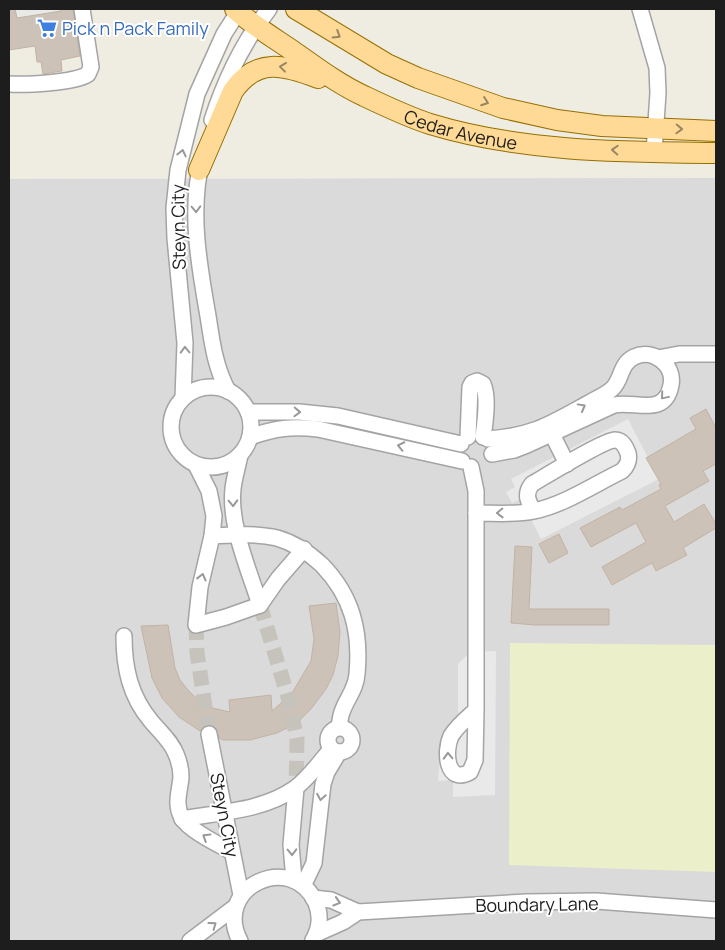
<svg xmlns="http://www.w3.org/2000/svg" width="725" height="950" viewBox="0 0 725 950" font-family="Manrope,sans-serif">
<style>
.residential{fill:#dbdada}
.farmland{fill:#ebf0cb}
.parking{fill:#e9e9e9}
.building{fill:#ccc2b8;stroke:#c2b3a3}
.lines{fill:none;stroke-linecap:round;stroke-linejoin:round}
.minor-tunnel{stroke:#c5c3bb;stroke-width:15;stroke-dasharray:15 8;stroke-linecap:butt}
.minor-casing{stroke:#a4a4a4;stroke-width:18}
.major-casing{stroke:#966f00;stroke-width:22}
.minor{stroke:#fff;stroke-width:15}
.major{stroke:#ffda97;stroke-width:20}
.oneway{stroke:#998560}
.oneway2{stroke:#999}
.labels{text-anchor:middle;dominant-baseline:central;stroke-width:4;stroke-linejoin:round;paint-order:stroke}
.shop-label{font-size:18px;fill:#366cbe;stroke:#fff;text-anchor:start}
.street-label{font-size:18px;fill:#1d1d1d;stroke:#fff}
</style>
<rect width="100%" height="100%" fill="#efece2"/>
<path class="residential" d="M716,178V941H9V179Z"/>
<path class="farmland" d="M510,643L716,645V872L509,865Z"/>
<g class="parking">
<path d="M15,9H60L61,11L17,18Z"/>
<path d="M628,419L659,479L541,539L521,499L512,503L506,492L515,487L511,479Z"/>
<path d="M496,651L495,795L453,797V780L438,781L442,733L458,719V664L470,652Z"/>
</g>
<g class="building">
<path d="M9,9H15L17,18L61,11L60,9H73L80,56L61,60L62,71L43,74L41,62H37L35,46L9,50Z"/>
<path d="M706,409L716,428V464L703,471L709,481L665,506L674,522L704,504L716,524V528L683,548L687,555L656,571L652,563L612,585L602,567L646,542L636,523L591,547L580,528L620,507L622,510L661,489L659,485L661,484L646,458L696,429L690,418Z"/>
<path d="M559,534L568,553L549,563L539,544Z"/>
<path d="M515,546L532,547L529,609H609V625H535L511,623Z"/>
<path d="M336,603L340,632L338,656L333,675L326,689L311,709L297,723L277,733L250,740H223L219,738L216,728L212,725H207L200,731L179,717L162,698L152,678L141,626L168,625L175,668L180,680L188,690L197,699L212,708L230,712L229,700L271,695L272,711L292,693L311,661L314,639L309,606Z"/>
</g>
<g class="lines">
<g class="minor-tunnel">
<path d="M260,605L288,697L297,739L296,788"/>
<path d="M196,625L197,652L209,734"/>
</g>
<defs>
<g id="minor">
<path d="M640,9L657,68L658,93L654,152"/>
<path d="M9,84C25,85 75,83 88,74L91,67L82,9"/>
<path d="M212,120C225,80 243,42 269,9"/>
<path d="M202,159C189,211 199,265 208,316C212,342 215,367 228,391"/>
<path d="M658,358L679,354H716"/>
<circle cx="211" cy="427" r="40"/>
<path d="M183,398L185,343L175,238L174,208L178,170L197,94L224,34L240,9"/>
<path d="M248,412H299L338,416L461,444"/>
<path d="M552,434L567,464"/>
<path d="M250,437C275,428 292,426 318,429L462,461"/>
<path d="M468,437L470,387L472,383L477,381L483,384C489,397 485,423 483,437"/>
<path d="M488,439C532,436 549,425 587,404C595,399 606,395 613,388C622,379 620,364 634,357C653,348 675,365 671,385C665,418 634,400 614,405L527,445L514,450L492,454"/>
<path d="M240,455C238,466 234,478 233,489C229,525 249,570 260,605"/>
<path d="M196,465L209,491L214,516L212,536L200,587L196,625L226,617L260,605L278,579L304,549"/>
<path d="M471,467L476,491V710L475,760L470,772C446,785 444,751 451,736C457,726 467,718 476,710"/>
<path d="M476,513C495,513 515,515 534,511C564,505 595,484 622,471C627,466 630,461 628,453C626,448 623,440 615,440C604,440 546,476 532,484C524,494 528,502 534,511"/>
<path d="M212,536C233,535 256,533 277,538C295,543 308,552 322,565C352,596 361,631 357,674C356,689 347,698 342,712C340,717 340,722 339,727"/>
<path d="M124,636C124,668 130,696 151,721C160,732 171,741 176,754C179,761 181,769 181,777C180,791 174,804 182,818C190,831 218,844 232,852"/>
<circle cx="340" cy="740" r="12"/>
<path d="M209,734L241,895"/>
<path d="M182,819C220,812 262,811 294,789C308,779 320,762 331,749"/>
<path d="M294,880L291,845L296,788"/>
<path d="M303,886L314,863L323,784L327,772L339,752"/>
<path d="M313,898L331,900L358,912"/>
<path d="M316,934L343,922L358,912L526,902L596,901L716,910"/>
<path d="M190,941L235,907"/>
<path d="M240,941C212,887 292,850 316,903C321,915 320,929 313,940"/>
</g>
<g id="major">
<path id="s1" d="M235,9C252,25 274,38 293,51C316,67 338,84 364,96C385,106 408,117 430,124C522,152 621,152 716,153"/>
<path d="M296,9L387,64L418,78L503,108L557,120L602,126L716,131"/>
<path d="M199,170L233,91C257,57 284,65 318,78"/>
</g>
</defs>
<use href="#minor" class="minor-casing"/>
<use href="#major" class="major-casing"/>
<use href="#minor" class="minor"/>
<use href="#major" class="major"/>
</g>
<defs><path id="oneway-chevron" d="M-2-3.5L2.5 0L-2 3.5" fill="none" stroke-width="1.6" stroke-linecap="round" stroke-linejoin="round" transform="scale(1.25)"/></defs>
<g class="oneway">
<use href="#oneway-chevron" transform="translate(337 35) rotate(32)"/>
<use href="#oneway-chevron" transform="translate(283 67) rotate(-173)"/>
<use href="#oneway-chevron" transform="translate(485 102) rotate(20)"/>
<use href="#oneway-chevron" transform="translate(679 129) rotate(2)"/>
<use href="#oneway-chevron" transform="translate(615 150) rotate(-177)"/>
</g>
<g class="oneway2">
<use href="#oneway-chevron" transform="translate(182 153) rotate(-77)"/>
<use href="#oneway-chevron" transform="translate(196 209) rotate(88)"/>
<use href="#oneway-chevron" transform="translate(185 350) rotate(-92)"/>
<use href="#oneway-chevron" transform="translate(664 396) rotate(130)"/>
<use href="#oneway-chevron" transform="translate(582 407) rotate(-29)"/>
<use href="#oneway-chevron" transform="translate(297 412) rotate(2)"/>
<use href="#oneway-chevron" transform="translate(401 446) rotate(-168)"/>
<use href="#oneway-chevron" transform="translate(233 503) rotate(88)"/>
<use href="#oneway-chevron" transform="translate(500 513) rotate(179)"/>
<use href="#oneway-chevron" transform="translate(202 577) rotate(-76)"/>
<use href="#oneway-chevron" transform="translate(448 756) rotate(-92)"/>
<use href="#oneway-chevron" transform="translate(321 797) rotate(99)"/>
<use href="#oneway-chevron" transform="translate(206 837) rotate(-148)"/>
<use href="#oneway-chevron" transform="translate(292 852) rotate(89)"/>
<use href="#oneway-chevron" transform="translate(337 902) rotate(17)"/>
<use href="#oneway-chevron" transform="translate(213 925) rotate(-36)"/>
</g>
<defs>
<symbol id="supermarket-bare" viewBox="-9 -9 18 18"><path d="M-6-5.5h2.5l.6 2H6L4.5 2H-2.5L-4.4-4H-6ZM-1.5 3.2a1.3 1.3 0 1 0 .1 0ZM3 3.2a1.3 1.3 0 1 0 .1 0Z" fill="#3f7fe0" stroke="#fff" stroke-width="2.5" paint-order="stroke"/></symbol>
</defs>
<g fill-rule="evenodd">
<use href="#supermarket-bare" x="33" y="14" width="28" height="28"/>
</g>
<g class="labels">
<g class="shop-label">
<text x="62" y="28">Pick n Pack Family</text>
</g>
<g class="street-label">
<text stroke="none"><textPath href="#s1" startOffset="259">Cedar Avenue</textPath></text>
<text transform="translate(178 227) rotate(-91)">Steyn City</text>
<text transform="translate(225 815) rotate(79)">Steyn City</text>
<text transform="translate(537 904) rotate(-1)">Boundary Lane</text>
</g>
</g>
<rect width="725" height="950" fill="none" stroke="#1d1d1d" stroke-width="20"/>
</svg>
